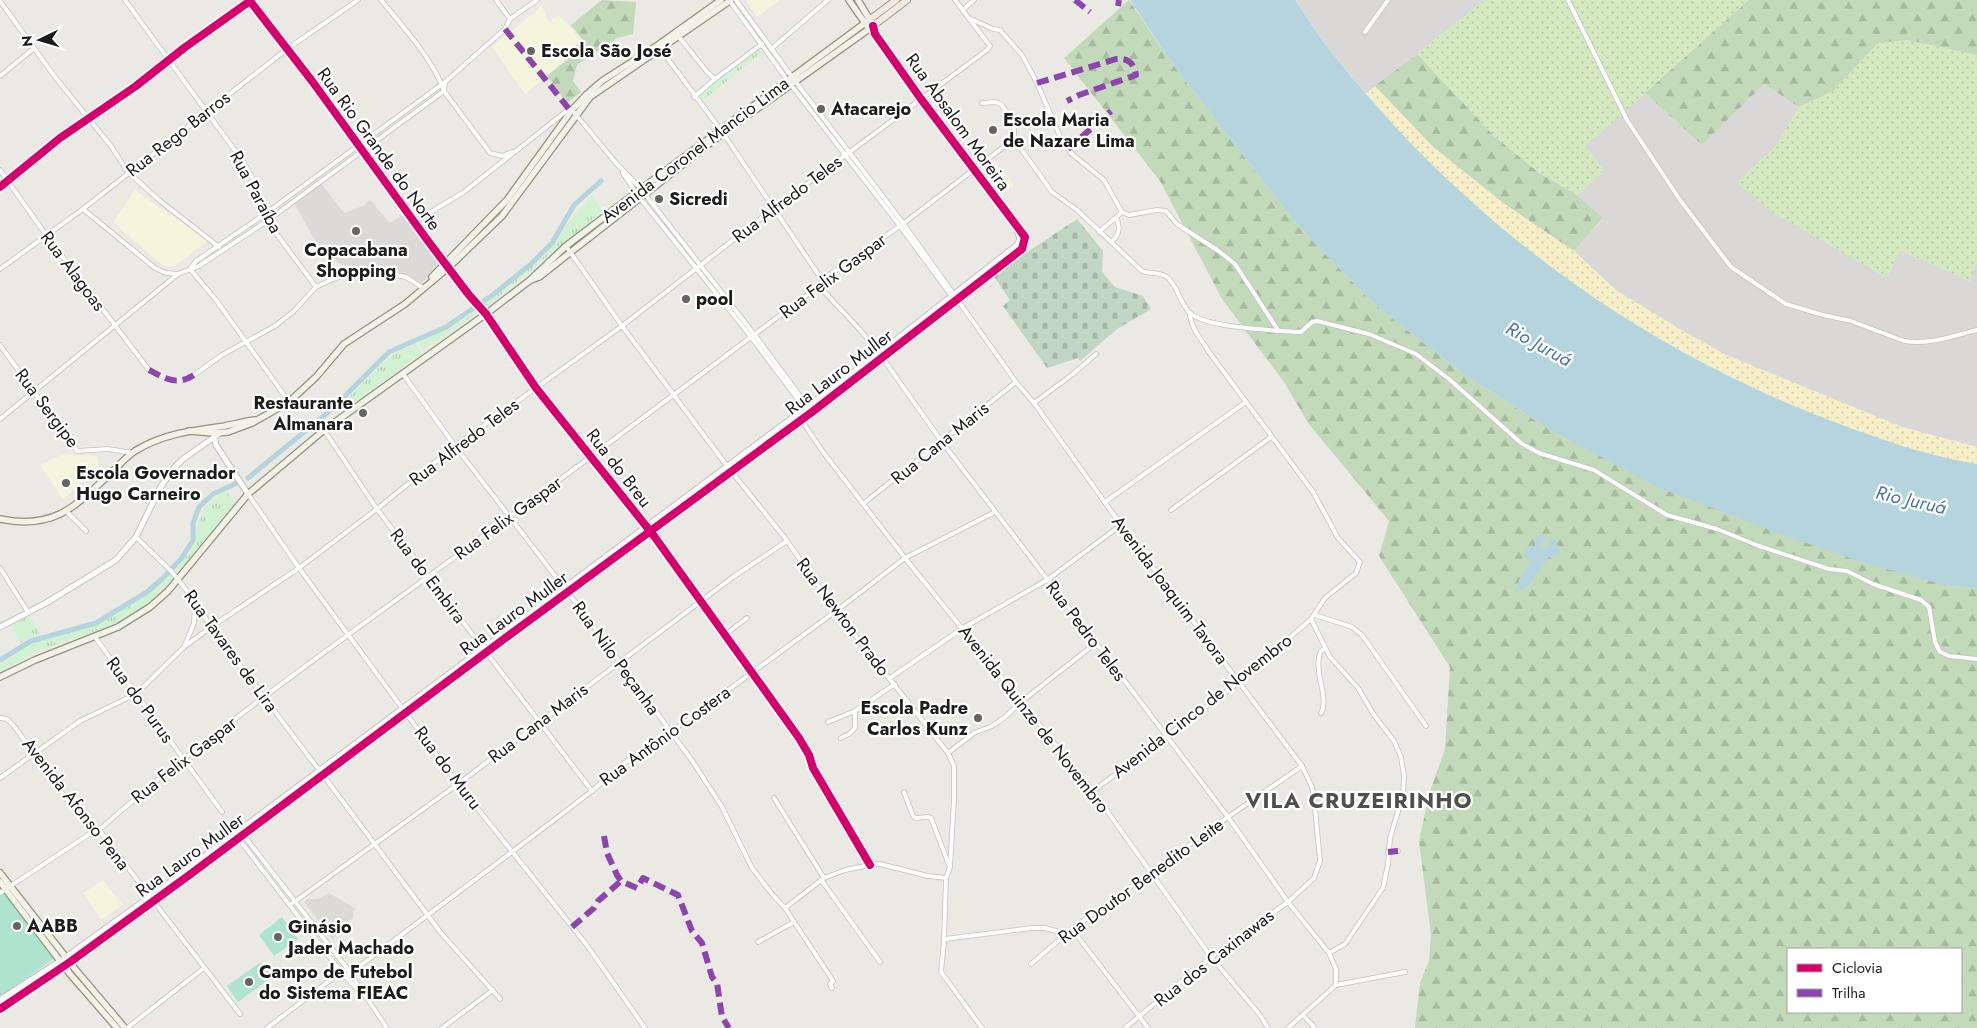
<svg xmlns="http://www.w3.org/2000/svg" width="1977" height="1028" viewBox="0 0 1977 1028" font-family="Jost,sans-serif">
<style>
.residential{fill:#d9d8d6}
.education{fill:#f4f5dd}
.grass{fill:url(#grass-dots)}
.forest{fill:url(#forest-firs);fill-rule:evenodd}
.sand{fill:url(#sand-dots)}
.cemetery{fill:url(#cemetery-stones)}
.park{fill:url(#park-tufts)}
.pitch{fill:#aee4cf}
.parking{fill:#dbdad8}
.water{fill:#b6d4de}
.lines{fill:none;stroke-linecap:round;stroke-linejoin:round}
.canal{stroke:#b6d4de;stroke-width:5}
.minor-casing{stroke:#c3c2c0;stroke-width:5.5}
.tertiary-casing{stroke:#c3c2c0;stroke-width:7}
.secondary-casing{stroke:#91947c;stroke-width:8}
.primary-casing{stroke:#a09881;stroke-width:8}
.minor{stroke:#fcfcfb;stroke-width:4}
.tertiary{stroke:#fcfcfb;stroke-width:5}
.secondary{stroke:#f2f2e9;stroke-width:5.5}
.primary{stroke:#f0ebe2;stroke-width:6}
.quiet{stroke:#8e44ad;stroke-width:6;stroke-dasharray:12 6;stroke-linecap:butt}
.cycleway-casing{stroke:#fff;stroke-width:11}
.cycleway{stroke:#d6006c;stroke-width:8}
.poi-dot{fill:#646462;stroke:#fff;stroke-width:2}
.labels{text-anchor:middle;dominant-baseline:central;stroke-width:4.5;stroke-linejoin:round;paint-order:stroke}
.poi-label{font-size:18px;font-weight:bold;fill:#1c1c1c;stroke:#fff;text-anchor:start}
.street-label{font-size:18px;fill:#1c1c1c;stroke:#fff}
.water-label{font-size:19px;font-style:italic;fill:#4874ac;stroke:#fff}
.district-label{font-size:22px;font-weight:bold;letter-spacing:1px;fill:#4f4f4f;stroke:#fff}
</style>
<defs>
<pattern id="grass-dots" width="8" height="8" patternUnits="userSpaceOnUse" patternTransform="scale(1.25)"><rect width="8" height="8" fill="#d5e9c1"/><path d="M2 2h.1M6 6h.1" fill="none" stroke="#b6c7a5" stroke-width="1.8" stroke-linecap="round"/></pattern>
<pattern id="forest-firs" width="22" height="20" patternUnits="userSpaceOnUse" patternTransform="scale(1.25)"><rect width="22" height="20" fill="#c2dab9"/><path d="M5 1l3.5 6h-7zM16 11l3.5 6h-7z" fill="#a6ba9e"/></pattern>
<pattern id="sand-dots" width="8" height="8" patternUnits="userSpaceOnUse" patternTransform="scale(1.25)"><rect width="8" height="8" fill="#f6eec6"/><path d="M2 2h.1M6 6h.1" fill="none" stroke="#d2ccaa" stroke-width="1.8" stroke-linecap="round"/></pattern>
<pattern id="cemetery-stones" width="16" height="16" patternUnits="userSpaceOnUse" patternTransform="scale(1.25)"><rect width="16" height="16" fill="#c2d6c4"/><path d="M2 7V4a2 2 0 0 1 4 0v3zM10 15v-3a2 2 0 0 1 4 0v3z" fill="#a6b7a8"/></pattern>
<pattern id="park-tufts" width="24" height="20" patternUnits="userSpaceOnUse" patternTransform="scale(1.25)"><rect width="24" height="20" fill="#d1f2d2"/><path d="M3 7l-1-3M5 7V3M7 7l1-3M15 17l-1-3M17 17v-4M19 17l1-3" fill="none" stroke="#b3cfb4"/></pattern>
</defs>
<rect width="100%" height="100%" fill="#eae9e4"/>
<g class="residential">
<path d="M1295,0H1485L1366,94L1328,48Z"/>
<path d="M1764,84L1799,107L1776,146L1737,182L1887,278L1900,250L1970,281L1977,261V447L1902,427L1726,355L1678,328L1617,291L1574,251L1603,219L1577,195L1604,171L1585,145L1645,93L1702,145Z"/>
</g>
<g class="education">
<path d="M746,0H780L757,17Z"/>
<path d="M542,6L549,22L559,15L582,41L564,54L567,58L525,94L492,47Z"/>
<path d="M995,161L1014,186L999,196L981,172Z"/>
<path d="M135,190L208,241L175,266L166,267L158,262L113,222Z"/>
<path d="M63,454L97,456L99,465L63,500L40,465Z"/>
<path d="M103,880L123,905L101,920L83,893Z"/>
</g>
<g class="grass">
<path d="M1485,0H1749L1610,125L1585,145L1604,171L1577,195L1539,173L1494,136L1417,54Z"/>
<path d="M1907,40L1977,55V261L1970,281L1900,250L1887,278L1773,213L1736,182L1776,146L1799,107L1833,91L1878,43Z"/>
</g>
<g class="forest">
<path d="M602,0L636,2L633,34L617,38L577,65L573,81L581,92L567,103L547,76L568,59L565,55L583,40L571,25Z"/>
<path d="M1129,0L1174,66L1298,226L1375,305L1463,374L1549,429L1948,586L1977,588V1028H1415L1420,983L1429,961L1431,935L1419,841L1430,791L1445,749L1450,667L1379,556L1389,521L1308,423L1284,382L1222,299L1160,181L1064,58ZM1788,949H1961V1012H1788Z"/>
<path d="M1749,0H1977V55L1907,40L1878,43L1833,91L1799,107L1764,84L1702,145L1645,93Z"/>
<path d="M1417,54L1494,136L1539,173L1577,195L1603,218L1574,251L1503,203L1432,146L1375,86Z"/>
</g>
<path class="sand" d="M1375,86L1432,146L1503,203L1574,251L1617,291L1678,328L1726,355L1902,427L1977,447V464C1872,447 1761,394 1668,343C1622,317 1576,290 1535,256C1503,230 1470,203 1440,174C1414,149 1391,120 1366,94Z"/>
<path class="cemetery" d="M1077,219L1103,251L1102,272L1115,287L1143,296L1151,309L1117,329L1080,361L1078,358L1047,368L1003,306L1010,300L993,275Z"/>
<g class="park">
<path d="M759,50L761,53L701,102L694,93L708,82H716Z"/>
<path d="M592,196L603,211L491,303L423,350L419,343L466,318L547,254L576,213Z"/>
<path d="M416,345L422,353L339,413L336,410L383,363L395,354Z"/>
<path d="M225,491L235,501L181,572L178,568L194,544L198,525L205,507Z"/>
<path d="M170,571L174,574L173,578C163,589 152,600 140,609C114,627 84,634 55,645C36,652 17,661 0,671V665L26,647L35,642L102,622L143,598Z"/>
<path d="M30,615L39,634L20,643L11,625Z"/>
</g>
<g class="pitch">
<path d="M7,891L56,957L0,997V896Z"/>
<path d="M282,917L298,939L274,956L259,935Z"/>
<path d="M261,962L272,977L238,1002L227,986Z"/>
</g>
<g class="parking">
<path d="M321,183L344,213L363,206L370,200L390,223L406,213L442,261L421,284L411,276L394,271L347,270L316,242L294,203Z"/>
<path d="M329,893L356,909L353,911V918L342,926H338V932L333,940L304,902L307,899H318Z"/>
</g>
<g class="water">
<path d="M1130,0H1295C1306,16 1317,34 1329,49C1457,213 1625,340 1819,416C1870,436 1923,455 1977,464V588L1948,586L1865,563L1783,535L1657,487L1549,429L1463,374L1375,305L1298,226L1174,66Z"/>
<path d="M1535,535H1544L1545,539L1541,544L1542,549L1548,545L1551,539H1555L1561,554L1549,557L1527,587L1515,592C1518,587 1518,581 1521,577C1525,570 1530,568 1529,559L1525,558V550L1531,545L1533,547L1535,546Z"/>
</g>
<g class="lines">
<g class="canal">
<path d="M248,478L331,410L389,352L446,327L494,294L531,264L552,243L574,205L601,181"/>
<path d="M0,660L31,641L96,623L147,592L162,579L181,559L193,540V523L199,507L213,494L237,483"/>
</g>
<defs>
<g id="minor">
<path d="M125,0L244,163L253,179L267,221L316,287"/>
<path d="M381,0C401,24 434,61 444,91L490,153L502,156L512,152"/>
<path d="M496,0L510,19"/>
<path d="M729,0L788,81L900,226L956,302"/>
<path d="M736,0L792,77L903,223L1016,382L1034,403L1121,525L1302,766L1312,787L1314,798L1320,861L1314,878L1288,902L1211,957L1125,1028"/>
<path d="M1568,0L1627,120L1680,200L1731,267L1786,304L1823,315L1851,321L1904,341C1929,345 1953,336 1977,330"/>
<path d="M0,1L55,77L111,146L128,172L159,200L219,247"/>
<path d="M963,10L974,0"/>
<path d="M971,19L993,29L1000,30L1022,55L1028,66L1037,83L1062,141L1072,154L1104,180L1122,212L1129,215L1157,210L1166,211L1177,224L1220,252L1235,264L1278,330"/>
<path d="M1365,32L1388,0"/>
<path d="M679,37L708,73L715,79L762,44"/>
<path d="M659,47L723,133L822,280"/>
<path d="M771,49L828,0"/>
<path d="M0,76L33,49"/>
<path d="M694,97L715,79"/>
<path d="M982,103L995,102L1001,104L1014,123V139L1052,192L1077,210L1142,271C1149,274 1161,272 1167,277C1178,286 1180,304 1190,313C1207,328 1272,330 1295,332H1301L1312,322L1317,321L1369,334L1416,354L1449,379L1521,443L1539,453L1594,470L1667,515L1717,529L1759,546L1829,569L1847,571L1873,584L1921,600L1929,607L1935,642L1940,652L1949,656L1977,659"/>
<path d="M0,170L46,235L149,370"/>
<path d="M623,173L636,193L751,337L806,410"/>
<path d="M0,187L60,138L136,86L184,48L250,1L312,81L428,241L469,295L486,314L536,388L654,536L799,738L809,755L813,768L870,865"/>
<path d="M83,209L155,268L166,273L178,274"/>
<path d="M414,222L464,192L569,109L572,110L616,163L641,189L754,334L812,412"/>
<path d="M1099,232L1122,212"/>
<path d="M1111,242C1119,236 1121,227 1116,218"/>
<path d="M566,246L622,326L727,466L785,538L836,611L948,753L954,766V800L950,867L946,878L944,941L941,972L982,1028"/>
<path d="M0,269L83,209L287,49L358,0"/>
<path d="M190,269L196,261L265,214L445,82L505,29L510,19L537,0"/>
<path d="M190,269L216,300L289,402"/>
<path d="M819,286L861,331L879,353L942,442L1096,643L1228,817L1288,902L1329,953L1336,969V985"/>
<path d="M0,345L77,451L108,449L133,453"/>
<path d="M403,374L455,446L586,616L693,762L722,807L752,868L772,894L785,908L833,981L830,984L832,988"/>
<path d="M194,375L222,355L275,326L294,311L316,287L333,279L350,273L390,274L406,277L423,288"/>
<path d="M1034,403L1073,374L1096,354"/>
<path d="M800,418L823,452L905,558L1093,791L1211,957L1260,1015L1268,1028"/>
<path d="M0,419L178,274L199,266L267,221L444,91L445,82"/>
<path d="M324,430L377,509L592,791"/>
<path d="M248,494L299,568L458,784L586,944L645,1028"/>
<path d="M1105,502L1246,402"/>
<path d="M864,503L1016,382"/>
<path d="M1171,510L1271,437"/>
<path d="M66,511L86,531"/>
<path d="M136,537L172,572L195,601L211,627L319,770"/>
<path d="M0,568L28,612"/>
<path d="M1315,615L1352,627L1362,635L1426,726"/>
<path d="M1311,619L1330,657L1358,688L1374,715L1394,741L1401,757L1404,776L1403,795L1390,838L1388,864L1383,888L1345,944L1329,953"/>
<path d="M726,634L747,618"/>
<path d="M95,637L222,812"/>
<path d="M185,645L194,623L195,604"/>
<path d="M890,678L963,628L1047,580L1121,525"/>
<path d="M1321,713C1330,697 1312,671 1321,651L1324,649"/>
<path d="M0,718L7,719L13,725C35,752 70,814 99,830L240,1014"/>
<path d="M828,722L855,711L895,684"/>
<path d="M841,738L849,734L855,728V711"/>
<path d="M948,753L974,733L992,726L1004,718L1021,702L1096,643"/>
<path d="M323,775L441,933L500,999"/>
<path d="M0,778L80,721L136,694L184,647L211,627L299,568L377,509L455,446L622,326L773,209L987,50L990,46L955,0"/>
<path d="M1093,791L1239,682L1311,619L1325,598L1356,573L1360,562L1338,538L1313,492L1209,352C1202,340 1190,327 1190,313"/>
<path d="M904,792L913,816L916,818L928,817L931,818L949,865"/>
<path d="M774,798L824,878"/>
<path d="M242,833L346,967L387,1028"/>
<path d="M235,834L341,972L361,993"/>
<path d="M1388,852L1398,851"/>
<path d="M822,881L880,962"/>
<path d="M0,893L91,833L99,830C204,737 320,656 433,573C563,478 691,382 819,286L822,280L900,226L1014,139"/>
<path d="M290,905L458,784L733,577L787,541"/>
<path d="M785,908L824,878L845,870L870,865L880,864L928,876L946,878"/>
<path d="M1072,929L1148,1028"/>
<path d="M945,939L1031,928H1045L1067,934"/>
<path d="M758,942L794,922"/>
<path d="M1031,964L1072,929L1228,817L1302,766"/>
<path d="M345,977L512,852L592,791L623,764L671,732L836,611L905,558L995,512"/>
<path d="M1336,985L1405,972"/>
<path d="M1303,1015L1315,1028"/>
<path d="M127,1028L204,968"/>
<path d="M267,1028L341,972"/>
<path d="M442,1028L493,990"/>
<path d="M1288,1028L1336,985"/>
</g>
<g id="tertiary">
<path d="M214,435L216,445L248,494"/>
<path d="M0,627L46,603L116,560L136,537L160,488L173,469L183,459L220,433"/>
<path d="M0,1000L66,957L170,882L879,353L1017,245L1020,239L1017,229"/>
<path d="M0,1009L70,962L192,873L508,636L812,412L1022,249L1025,237L921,99L875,34L873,26"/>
</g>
<g id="secondary">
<path d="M858,0L871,22"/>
<path d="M432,277L507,200L572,110L587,94L602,81L658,45L721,0"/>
<path d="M531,280L539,277L723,133L869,29L849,0"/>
<path d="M189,431L214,433L228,432L252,423L289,402L316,377L344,344L405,304L449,267L502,216L590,97L731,0"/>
<path d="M0,519C54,530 75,507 112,472C119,465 126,457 135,451C162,434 194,430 225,426C235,424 245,421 255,420"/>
<path d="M0,677L35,660L118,627L150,607L168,591L248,494L324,430L486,314L529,281L566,246L641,189L865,23"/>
<path d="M0,873L75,969L125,1028"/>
<path d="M0,882L70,974L117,1028"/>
</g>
<g id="primary">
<path d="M865,23L896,0"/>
<path d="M869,29L907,0"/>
</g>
</defs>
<use href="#minor" class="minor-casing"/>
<use href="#tertiary" class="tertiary-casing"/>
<use href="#secondary" class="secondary-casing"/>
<use href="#primary" class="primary-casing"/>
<use href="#minor" class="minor"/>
<use href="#tertiary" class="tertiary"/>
<use href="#secondary" class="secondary"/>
<use href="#primary" class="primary"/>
<g class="quiet">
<path d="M1075,0L1090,12"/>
<path d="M1118,6L1119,0"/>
<path d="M505,29L569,109"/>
<path d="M1037,83L1116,59C1128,58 1134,63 1136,75L1079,95L1067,101"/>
<path d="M1068,149L1111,111"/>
<path d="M149,370C166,379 177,386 194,375"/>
<path d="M604,836L607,853L617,875L621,881L637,888L643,878L678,895L692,931L702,943L712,977L717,983L722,1017L729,1028"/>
<path d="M1388,852L1398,851"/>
<path d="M572,927L594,908L598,901L621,881"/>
</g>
<defs>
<g id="cycleway">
<path d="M0,187L60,138L136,86L184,48L250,1L312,81L428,241L469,295L486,314L536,388L654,536L799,738L809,755L813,768L870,865"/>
<path d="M0,1009L70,962L192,873L508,636L812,412L1022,249L1025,237L921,99L875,34L873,26"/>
</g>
</defs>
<use href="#cycleway" class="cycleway-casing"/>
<use href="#cycleway" class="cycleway"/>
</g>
<g class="poi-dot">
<circle cx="531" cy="51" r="5"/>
<circle cx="821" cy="109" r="5"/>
<circle cx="993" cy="130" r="5"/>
<circle cx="659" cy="199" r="5"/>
<circle cx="356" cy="231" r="5"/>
<circle cx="686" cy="299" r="5"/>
<circle cx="363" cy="413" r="5"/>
<circle cx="66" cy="483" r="5"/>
<circle cx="978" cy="718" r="5"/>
<circle cx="17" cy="926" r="5"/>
<circle cx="278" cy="937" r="5"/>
<circle cx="249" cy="982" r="5"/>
</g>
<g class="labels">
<g class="poi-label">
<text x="541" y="51">Escola São José</text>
<text x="831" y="109">Atacarejo</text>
<text x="1003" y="120">Escola Maria<tspan x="1003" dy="21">de Nazare Lima</tspan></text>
<text x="669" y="199">Sicredi</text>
<text x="356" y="250" text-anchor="middle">Copacabana<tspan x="356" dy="21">Shopping</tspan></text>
<text x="696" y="299">pool</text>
<text x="353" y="403" text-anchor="end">Restaurante<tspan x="353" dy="21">Almanara</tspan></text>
<text x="76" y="473">Escola Governador<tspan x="76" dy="21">Hugo Carneiro</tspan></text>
<text x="968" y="708" text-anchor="end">Escola Padre<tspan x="968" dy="21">Carlos Kunz</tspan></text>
<text x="27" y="926">AABB</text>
<text x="288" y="927">Ginásio<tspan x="288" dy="21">Jader Machado</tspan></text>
<text x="259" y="972">Campo de Futebol<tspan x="259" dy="21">do Sistema FIEAC</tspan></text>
</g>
<g class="street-label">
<text transform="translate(958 122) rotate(54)">Rua Absalom Moreira</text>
<text transform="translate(178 134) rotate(-38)">Rua Rego Barros</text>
<text transform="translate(379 149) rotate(54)">Rua Rio Grande do Norte</text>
<text transform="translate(695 150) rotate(-37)">Avenida Coronel Mancio Lima</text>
<text transform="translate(256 192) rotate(62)">Rua Paraíba</text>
<text transform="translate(787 199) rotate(-37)">Rua Alfredo Teles</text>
<text transform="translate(73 271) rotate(53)">Rua Alagoas</text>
<text transform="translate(833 276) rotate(-37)">Rua Felix Gaspar</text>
<text transform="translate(839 372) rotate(-37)">Rua Lauro Muller</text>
<text transform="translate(47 408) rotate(53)">Rua Sergipe</text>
<text transform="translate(464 442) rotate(-37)">Rua Alfredo Teles</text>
<text transform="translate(940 443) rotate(-39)">Rua Cana Maris</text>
<text transform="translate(619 468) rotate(52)">Rua do Breu</text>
<text transform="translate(508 518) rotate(-36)">Rua Felix Gaspar</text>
<text transform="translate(428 576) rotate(53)">Rua do Embira</text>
<text transform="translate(1170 590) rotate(53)">Avenida Joaquim Tavora</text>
<text transform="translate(514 613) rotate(-36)">Rua Lauro Muller</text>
<text transform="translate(843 617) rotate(53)">Rua Newton Prado</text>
<text transform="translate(1086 631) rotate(53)">Rua Pedro Teles</text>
<text transform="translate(231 651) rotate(54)">Rua Tavares de Lira</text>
<text transform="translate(616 658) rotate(54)">Rua Nilo Peçanha</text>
<text transform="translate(140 700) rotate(54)">Rua do Purus</text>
<text transform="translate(1202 706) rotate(-38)">Avenida Cinco de Novembro</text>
<text transform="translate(1034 719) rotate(52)">Avenida Quinze de Novembro</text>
<text transform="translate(538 723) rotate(-37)">Rua Cana Maris</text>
<text transform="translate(665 736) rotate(-36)">Rua Antônio Costera</text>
<text transform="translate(184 760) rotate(-38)">Rua Felix Gaspar</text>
<text transform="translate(448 768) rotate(53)">Rua do Muru</text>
<text transform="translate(76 804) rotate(52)">Avenida Afonso Pena</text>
<text transform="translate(190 855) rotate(-36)">Rua Lauro Muller</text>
<text transform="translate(1141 881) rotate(-36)">Rua Doutor Benedito Leite</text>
<text transform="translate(1214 958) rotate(-38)">Rua dos Caxinawas</text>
</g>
<g class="water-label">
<text transform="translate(1539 344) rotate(29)">Rio Juruá</text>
<text transform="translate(1911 500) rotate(13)">Rio Juruá</text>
</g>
<g class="district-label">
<text x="1359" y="800">VILA CRUZEIRINHO</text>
</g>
</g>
<rect x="1787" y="948" width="175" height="65" fill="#ffffff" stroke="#a4a4a4"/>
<rect x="1797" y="964" width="25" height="8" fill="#d6006c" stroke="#a4a4a4"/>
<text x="1832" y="973" font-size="15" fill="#1c1c1c">Ciclovia</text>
<rect x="1797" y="989" width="25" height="8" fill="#8e44ad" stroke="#a4a4a4"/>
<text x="1832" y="998" font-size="15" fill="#1c1c1c">Trilha</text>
<g transform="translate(40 40) rotate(265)" stroke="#ffffff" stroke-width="4" paint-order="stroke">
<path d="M0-4L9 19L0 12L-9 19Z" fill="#1c1c1c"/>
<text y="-8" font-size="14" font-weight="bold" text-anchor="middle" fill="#1c1c1c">N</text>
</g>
</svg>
